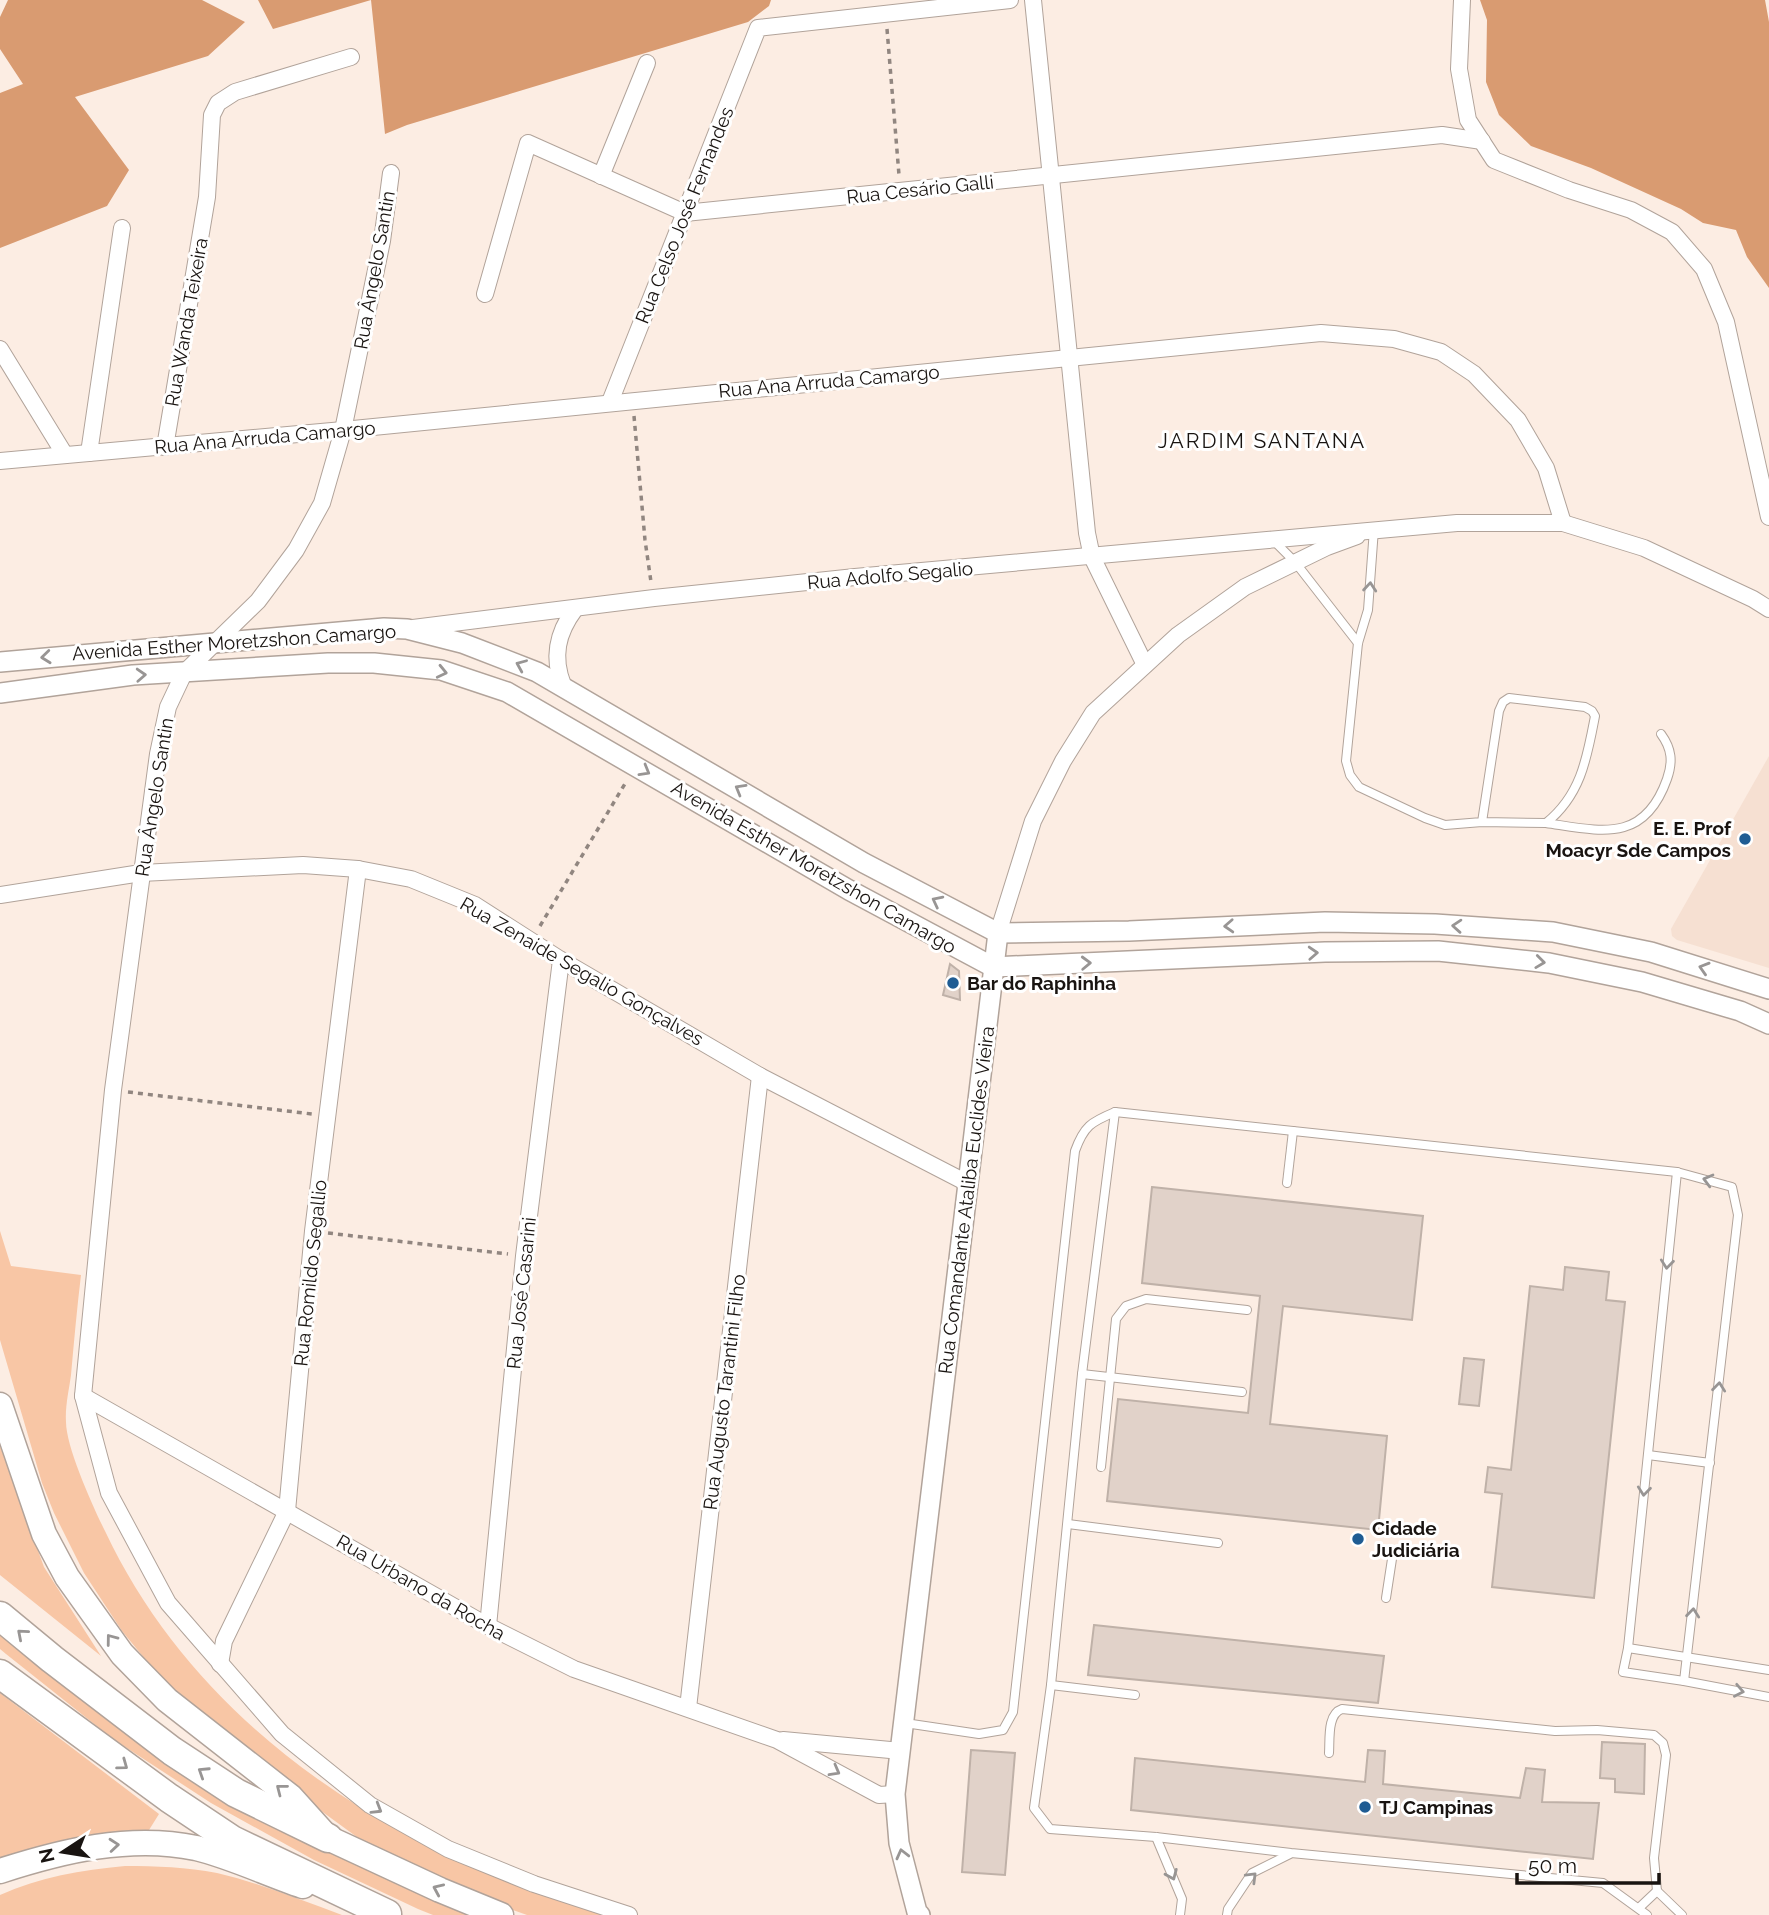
<svg xmlns="http://www.w3.org/2000/svg" width="1769" height="1915" viewBox="0 0 1769 1915" font-family="Raleway,sans-serif">
<style>
.built{fill:#f6e0d2}
.green{fill:#f8c6a5}
.forest{fill:#d99b71}
.building{fill:#e1d2c9;stroke:#bfb1a8;stroke-width:2}
.lines{fill:none;stroke-linecap:round;stroke-linejoin:round}
.service-casing{stroke:#b1a39a;stroke-width:10}
.minor-casing{stroke:#b1a39a;stroke-width:18}
.tertiary-casing{stroke:#b1a39a;stroke-width:22}
.trunk-casing{stroke:#b1a39a;stroke-width:27}
.motorway-casing{stroke:#b1a39a;stroke-width:31}
.path{stroke:#918680;stroke-width:3.5;stroke-dasharray:5 5;stroke-linecap:butt}
.service{stroke:#fff;stroke-width:8}
.minor{stroke:#fff;stroke-width:16}
.tertiary{stroke:#fff;stroke-width:19}
.trunk{stroke:#fff;stroke-width:24}
.motorway{stroke:#fff;stroke-width:28}
.oneway{stroke:#989594}
.poi-dot{fill:#1f5c93;stroke:#fff;stroke-width:2.5}
.labels{text-anchor:middle;dominant-baseline:central;stroke-width:6;stroke-linejoin:round;paint-order:stroke}
.street-label{font-size:19px;fill:#191411;stroke:#fff}
.poi-label{font-size:19px;font-weight:bold;fill:#191411;stroke:#fff;text-anchor:start}
.neighbourhood-label{font-size:21px;letter-spacing:2px;fill:#191411;stroke:#fff}
</style>
<rect width="100%" height="100%" fill="#fcede3"/>
<path class="built" d="M1769,756V968L1677,940L1672,936L1671,929Z"/>
<g class="green">
<path d="M0,1231L11,1266L81,1275C77,1308 74,1341 71,1375C69,1390 65,1406 66,1422C66,1447 93,1507 105,1531C186,1703 342,1816 515,1885C546,1897 579,1905 610,1915H527L485,1900L361,1840L287,1786L169,1686L145,1659L122,1631L84,1573L54,1513L42,1483L0,1340Z"/>
<path d="M0,1446L44,1567L101,1656L0,1575Z"/>
<path d="M0,1630L237,1806L345,1859L477,1915H433L418,1909L314,1860L211,1803L113,1739L6,1654L0,1649Z"/>
<path d="M0,1693L159,1814L149,1830L33,1849L0,1862Z"/>
<path d="M125,1866C156,1866 187,1867 217,1873C260,1883 301,1900 342,1915H0V1895C40,1877 81,1870 125,1866Z"/>
</g>
<g class="forest">
<path d="M8,0H202L245,22L208,56L75,97L129,170L107,206L0,248V93L23,84L0,49V17Z"/>
<path d="M258,0H771L769,6L748,22L407,125L385,134L371,0L273,29Z"/>
<path d="M1480,0H1765L1769,22V288L1747,257L1736,230L1703,223L1681,209L1591,168L1531,146L1499,115L1486,82L1487,20Z"/>
</g>
<g class="building">
<path d="M950,964L959,971L960,1000L943,995Z"/>
<path d="M1152,1187L1423,1216L1412,1320L1283,1306L1270,1424L1387,1436L1378,1530L1107,1501L1118,1399L1248,1413L1260,1296L1142,1283Z"/>
<path d="M1565,1267L1609,1272L1606,1300L1625,1302L1594,1598L1492,1587L1502,1494L1485,1492L1488,1467L1511,1470L1530,1286L1563,1290Z"/>
<path d="M1464,1358L1484,1360L1479,1406L1459,1404Z"/>
<path d="M1094,1625L1384,1656L1378,1703L1088,1675Z"/>
<path d="M1602,1742L1645,1744L1644,1794L1615,1792V1779L1600,1778Z"/>
<path d="M971,1750L1015,1753L1005,1875L962,1872Z"/>
<path d="M1368,1750L1385,1751L1383,1784L1520,1798L1526,1768L1545,1770L1542,1802L1599,1803L1593,1859L1131,1810L1135,1758L1365,1782Z"/>
</g>
<g class="lines">
<defs>
<g id="service">
<path d="M1374,529L1368,610L1358,643L1346,761L1350,775L1359,787L1425,818L1445,825L1482,822L1546,823C1581,795 1587,758 1595,716L1592,711L1585,707L1509,698L1503,702L1499,711L1482,822"/>
<path d="M1273,540L1295,562L1358,643"/>
<path d="M1546,823C1601,831 1644,844 1667,779C1673,762 1672,749 1661,734"/>
<path d="M1115,1112L1082,1374L1051,1685L1034,1808L1050,1829L1156,1837L1291,1853L1603,1883L1647,1915"/>
<path d="M1677,1172L1628,1648L1623,1672L1684,1681L1769,1697"/>
<path d="M1287,1183L1293,1131"/>
<path d="M1082,1374L1242,1392"/>
<path d="M1648,1455L1710,1463"/>
<path d="M1101,1467L1116,1319L1126,1306L1146,1299L1247,1310"/>
<path d="M1068,1524L1218,1543"/>
<path d="M1386,1598L1392,1559"/>
<path d="M1628,1648L1769,1670"/>
<path d="M1051,1685L1135,1695"/>
<path d="M905,1723L979,1734L1003,1730L1013,1712L1075,1151C1084,1126 1091,1122 1115,1112L1677,1172L1732,1187L1738,1215L1684,1681"/>
<path d="M1329,1753C1330,1739 1327,1714 1342,1709L1555,1731L1597,1730L1654,1735L1663,1743L1666,1755L1654,1858L1657,1891"/>
<path d="M1156,1837L1182,1899L1180,1915"/>
<path d="M1657,1891L1682,1915"/>
<path d="M1640,1907L1657,1891"/>
<path d="M1227,1915L1228,1909L1252,1873L1290,1854"/>
</g>
<g id="minor">
<path d="M1033,0L1087,533L1092,557L1145,665"/>
<path d="M1462,0L1459,69L1468,120L1494,160L1569,190L1631,210L1672,232L1704,269L1726,322L1769,517"/>
<path d="M391,173L382,241L343,430L322,503L296,550L258,601L184,673L168,707L158,754L113,1090L83,1396L109,1493L168,1603L282,1734L370,1805L448,1849L534,1884L629,1915"/>
<path d="M601,176L647,63"/>
<path d="M485,294L528,143L685,213L1442,135L1482,141"/>
<path d="M0,349L65,455"/>
<path d="M610,402L758,28L1010,0"/>
<path d="M165,447L207,197L212,115L218,103L235,92L351,57"/>
<path d="M89,453L122,228"/>
<path d="M0,461L343,430L1321,333L1394,339L1441,352L1474,374L1518,420L1546,468L1563,523"/>
<path d="M413,628L654,598L855,577L1457,523H1563L1644,548L1753,599L1769,609"/>
<path d="M563,685C552,657 557,633 575,609"/>
<path d="M0,895L141,873L303,865L358,869L411,879L475,905L561,960L760,1076L969,1184"/>
<path d="M998,933L1033,821L1063,761L1093,713L1178,635L1245,587L1327,547L1357,536"/>
<path d="M83,1396L488,1626L574,1669L777,1740L879,1795L895,1794"/>
<path d="M488,1626L524,1256L561,960"/>
<path d="M220,1664L224,1641L287,1511L313,1231L358,869"/>
<path d="M688,1708L760,1076"/>
<path d="M783,1740L901,1751"/>
</g>
<g id="tertiary">
<path d="M0,662C128,650 256,639 384,628L407,629L462,643L537,672L864,863L998,933L1129,931L1325,922L1435,924L1553,932L1651,952L1769,989"/>
<path d="M0,693L133,675L328,663H374L441,670L507,692L849,890L993,967L1325,952L1438,951L1549,963L1642,982L1740,1011L1769,1024"/>
<path d="M920,1915L917,1912L899,1843L895,1794L998,933"/>
</g>
<g id="trunk">
<path d="M0,1405L44,1534L67,1577L122,1654L167,1700L291,1797L328,1838L440,1890L501,1915"/>
<path d="M0,1871C62,1851 130,1834 196,1848C233,1857 267,1874 303,1886"/>
</g>
<g id="motorway">
<path d="M0,1616L52,1659L172,1751L236,1793L328,1838"/>
<path d="M0,1674L169,1798L232,1840L387,1914"/>
</g>
</defs>
<use href="#service" class="service-casing"/>
<use href="#minor" class="minor-casing"/>
<use href="#tertiary" class="tertiary-casing"/>
<use href="#trunk" class="trunk-casing"/>
<use href="#motorway" class="motorway-casing"/>
<g class="path">
<path d="M887,29L899,175"/>
<path d="M634,416L645,540L651,582"/>
<path d="M540,926L626,782"/>
<path d="M128,1092L312,1114"/>
<path d="M328,1233L508,1254"/>
</g>
<use href="#service" class="service"/>
<use href="#minor" class="minor"/>
<use href="#tertiary" class="tertiary"/>
<use href="#trunk" class="trunk"/>
<use href="#motorway" class="motorway"/>
</g>
<defs><path id="oneway-chevron" d="M-2-3.5L2.5 0L-2 3.5" fill="none" stroke-width="1.6" stroke-linecap="round" stroke-linejoin="round" transform="scale(1.75)"/></defs>
<g class="oneway">
<use href="#oneway-chevron" transform="translate(1370 587) rotate(-85)"/>
<use href="#oneway-chevron" transform="translate(46 657) rotate(174)"/>
<use href="#oneway-chevron" transform="translate(521 665) rotate(-157)"/>
<use href="#oneway-chevron" transform="translate(442 672) rotate(13)"/>
<use href="#oneway-chevron" transform="translate(141 675) rotate(-3)"/>
<use href="#oneway-chevron" transform="translate(645 771) rotate(30)"/>
<use href="#oneway-chevron" transform="translate(740 789) rotate(-150)"/>
<use href="#oneway-chevron" transform="translate(937 901) rotate(-153)"/>
<use href="#oneway-chevron" transform="translate(1229 926) rotate(177)"/>
<use href="#oneway-chevron" transform="translate(1457 926) rotate(-176)"/>
<use href="#oneway-chevron" transform="translate(1313 953) rotate(-3)"/>
<use href="#oneway-chevron" transform="translate(1540 962) rotate(7)"/>
<use href="#oneway-chevron" transform="translate(1086 963) rotate(-2)"/>
<use href="#oneway-chevron" transform="translate(1704 968) rotate(-163)"/>
<use href="#oneway-chevron" transform="translate(1708 1180) rotate(-165)"/>
<use href="#oneway-chevron" transform="translate(1667 1264) rotate(96)"/>
<use href="#oneway-chevron" transform="translate(1719 1387) rotate(-84)"/>
<use href="#oneway-chevron" transform="translate(1644 1491) rotate(96)"/>
<use href="#oneway-chevron" transform="translate(1693 1613) rotate(-84)"/>
<use href="#oneway-chevron" transform="translate(22 1634) rotate(-139)"/>
<use href="#oneway-chevron" transform="translate(111 1639) rotate(-127)"/>
<use href="#oneway-chevron" transform="translate(1739 1691) rotate(11)"/>
<use href="#oneway-chevron" transform="translate(123 1765) rotate(36)"/>
<use href="#oneway-chevron" transform="translate(835 1771) rotate(29)"/>
<use href="#oneway-chevron" transform="translate(203 1772) rotate(-147)"/>
<use href="#oneway-chevron" transform="translate(281 1789) rotate(-142)"/>
<use href="#oneway-chevron" transform="translate(377 1809) rotate(31)"/>
<use href="#oneway-chevron" transform="translate(114 1845) rotate(-5)"/>
<use href="#oneway-chevron" transform="translate(902 1854) rotate(-104)"/>
<use href="#oneway-chevron" transform="translate(1172 1875) rotate(67)"/>
<use href="#oneway-chevron" transform="translate(1252 1877) rotate(-45)"/>
<use href="#oneway-chevron" transform="translate(438 1889) rotate(-156)"/>
</g>
<g class="poi-dot">
<circle cx="1745" cy="839" r="7"/>
<circle cx="953" cy="983" r="7"/>
<circle cx="1358" cy="1539" r="7"/>
<circle cx="1365" cy="1807" r="7"/>
</g>
<g class="labels">
<g class="street-label">
<text transform="translate(920 189) rotate(-6)">Rua Cesário Galli</text>
<text transform="translate(684 215) rotate(-68)">Rua Celso José Fernandes</text>
<text transform="translate(374 270) rotate(-80)">Rua Ângelo Santin</text>
<text transform="translate(186 322) rotate(-80)">Rua Wanda Teixeira</text>
<text transform="translate(829 381) rotate(-5)">Rua Ana Arruda Camargo</text>
<text transform="translate(265 437) rotate(-5)">Rua Ana Arruda Camargo</text>
<text transform="translate(890 575) rotate(-5)">Rua Adolfo Segalio</text>
<text transform="translate(234 642) rotate(-4)">Avenida Esther Moretzshon Camargo</text>
<text transform="translate(154 797) rotate(-81)">Rua Ângelo Santin</text>
<text transform="translate(814 867) rotate(30)">Avenida Esther Moretzshon Camargo</text>
<text transform="translate(582 971) rotate(30)">Rua Zenaide Segalio Gonçalves</text>
<text transform="translate(966 1200) rotate(-83)">Rua Comandante Ataliba Euclides Vieira</text>
<text transform="translate(310 1273) rotate(-84)">Rua Romildo Segallio</text>
<text transform="translate(521 1293) rotate(-84)">Rua José Casarini</text>
<text transform="translate(724 1392) rotate(-83)">Rua Augusto Tarantini Filho</text>
<text transform="translate(421 1587) rotate(30)">Rua Urbano da Rocha</text>
</g>
<g class="poi-label">
<text x="1731" y="828" text-anchor="end">E. E. Prof<tspan x="1731" dy="22">Moacyr Sde Campos</tspan></text>
<text x="967" y="983">Bar do Raphinha</text>
<text x="1372" y="1528">Cidade<tspan x="1372" dy="22">Judiciária</tspan></text>
<text x="1379" y="1807">TJ Campinas</text>
</g>
<g class="neighbourhood-label">
<text x="1262" y="440">JARDIM SANTANA</text>
</g>
</g>
<g transform="translate(63 1852) rotate(258)" stroke="#ffffff" stroke-width="5" paint-order="stroke">
<path d="M0-5L12 26L0 18L-12 26Z" fill="#191411"/>
<text y="-10" font-size="19" font-weight="bold" text-anchor="middle" fill="#191411">N</text>
</g>
<path d="M1517 1873v10h142v-10" fill="none" stroke="#191411" stroke-width="3.5"/>
<text x="1528" y="1873" font-size="21" fill="#191411" stroke="#ffffff" stroke-width="5" paint-order="stroke">50 m</text>
</svg>
